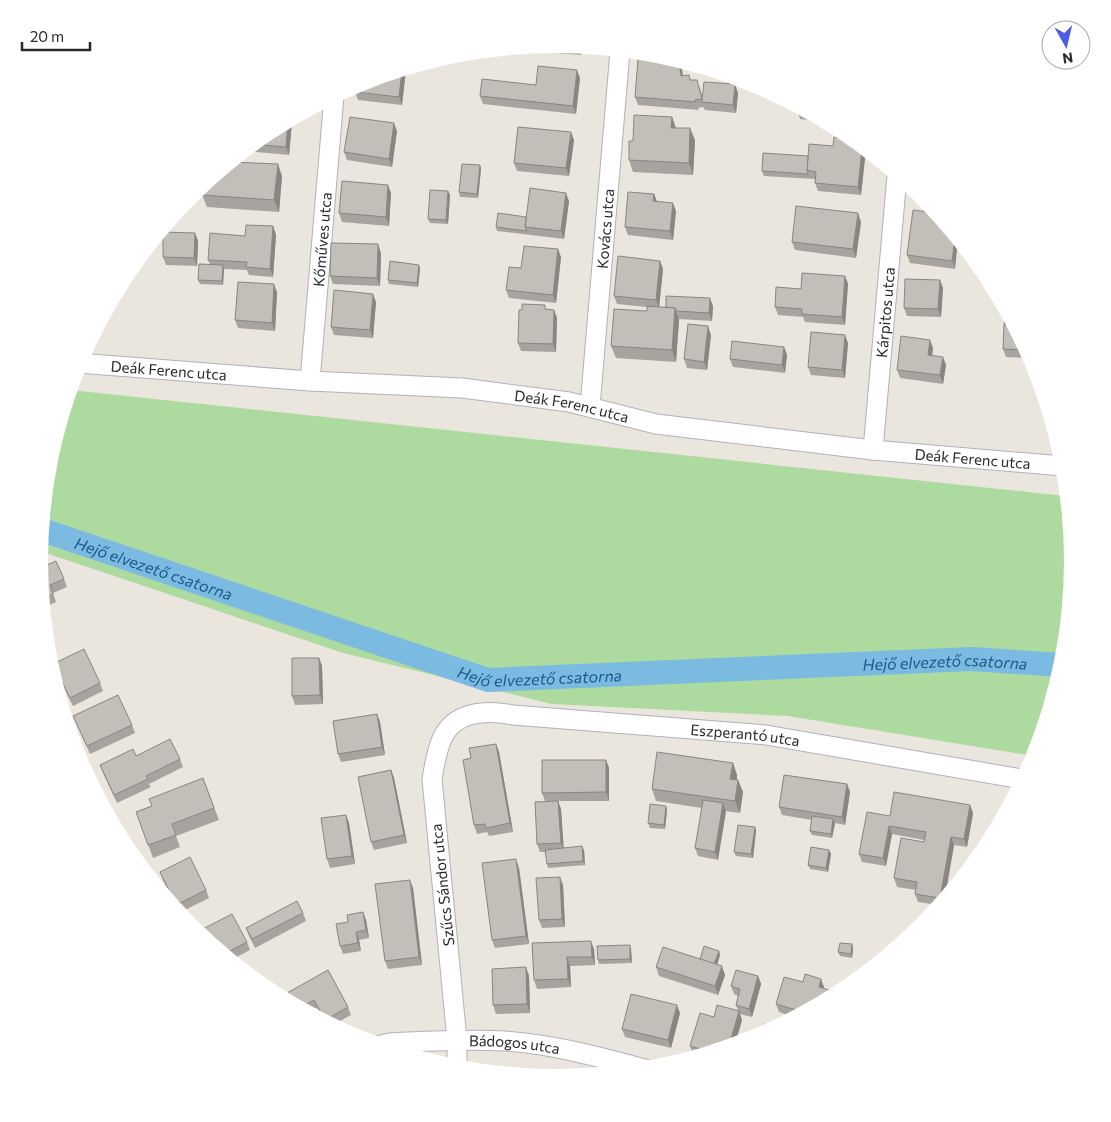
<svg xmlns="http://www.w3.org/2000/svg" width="1111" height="1122" viewBox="0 0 1111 1122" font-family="Commissioner,sans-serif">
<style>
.park{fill:#adda9f}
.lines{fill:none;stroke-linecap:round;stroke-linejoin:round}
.canal{stroke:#7bbbe1;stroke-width:24}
.street-casing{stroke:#b0b1bb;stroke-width:21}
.street{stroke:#fff;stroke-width:19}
.wall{fill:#a7a49f}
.shaded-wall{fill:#888682}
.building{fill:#c2bfb9;stroke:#888682}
.labels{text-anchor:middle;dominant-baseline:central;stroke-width:5;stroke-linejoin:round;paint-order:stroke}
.street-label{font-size:15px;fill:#292929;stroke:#fff}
.water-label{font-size:16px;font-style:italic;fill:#1c598a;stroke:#fff}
</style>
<rect width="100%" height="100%" fill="#eae5dd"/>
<path class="park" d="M70,390L1066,496L1072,561L1062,662L1034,756L788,716L552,704L343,653L40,551L49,460Z"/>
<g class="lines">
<path class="canal" id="s1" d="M42,530L488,680L972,659L1061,665"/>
<defs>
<g id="street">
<path id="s2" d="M78,363L310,381L462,388L569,402L656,424L873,450L1063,466"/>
<path id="s3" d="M310,381L334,96"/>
<path id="s4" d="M590,407L620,51"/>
<path id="s5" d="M873,450L897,176"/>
<path id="s6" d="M381,1045L390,1043C428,1041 466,1039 504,1041C552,1044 599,1057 645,1069"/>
<path id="s7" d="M457,1068V1040L432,779C434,768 436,755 440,744C450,712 484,709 513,715L766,735L1022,779"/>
</g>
</defs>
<use href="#street" class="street-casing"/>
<use href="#street" class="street"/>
</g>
<g class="wall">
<path d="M556,44L581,47V55L542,52L540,46Z"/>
<path d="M679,62L682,70L683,76L689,75L691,80L700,88L702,96L738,93L736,113L705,110L703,107L698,108L699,110L638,105L635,97Z"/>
<path d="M406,69L402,105L358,100L355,92L358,83Z"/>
<path d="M580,78L576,114L483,104L480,96L536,85Z"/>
<path d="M800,108L825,122L800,119L799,115Z"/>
<path d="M672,117L676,128L695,140L693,175L633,172L629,160L633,141Z"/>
<path d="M291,119L292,122L289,155L245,151L269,131Z"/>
<path d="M397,131L392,167L347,160L344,152Z"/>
<path d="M852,139L855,141L857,149H862L865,158L861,195L818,191L815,183V179L764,176L762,171L808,156Z"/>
<path d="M574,140L569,176L517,171L514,163Z"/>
<path d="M480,165L481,169L478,198L460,197L459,192Z"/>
<path d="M282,176L279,212L207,207L202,195Z"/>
<path d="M914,190L921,196L925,200H917Z"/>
<path d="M448,191L450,195L448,224L430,223L428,219Z"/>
<path d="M391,193L389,226L342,222L339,213Z"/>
<path d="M654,194L657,202L676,211L673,240L628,235L625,227Z"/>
<path d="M569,201L564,239L497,231L496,227Z"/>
<path d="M935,213L955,269L910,263L907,255Z"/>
<path d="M861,222L856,258L795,250L792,242Z"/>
<path d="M273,226L276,235L273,277L249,275L247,270L224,269L223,285L200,284L198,280L210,264L208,260L245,236Z"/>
<path d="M195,233L198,241L197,266L166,265L163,257Z"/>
<path d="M381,253L380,286L333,284L330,276Z"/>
<path d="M969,255L977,264L970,263L969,259Z"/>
<path d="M561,257L556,303L509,298L506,290L521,268Z"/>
<path d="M660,261L663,269L659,307L713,306L712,321L679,319L676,362L616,358L611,346L647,311V307L617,304L614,296Z"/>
<path d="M419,265L420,269L418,287L389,284L388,280Z"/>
<path d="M845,276L848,284L845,325L805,322L803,317L778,315L775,307L801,289Z"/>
<path d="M940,280L943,288L941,317L907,316L904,308Z"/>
<path d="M277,292L275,331L238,328L235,320Z"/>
<path d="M376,302L373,338L334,335L331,327Z"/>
<path d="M547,310H554L557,318L556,352L521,351L518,343Z"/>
<path d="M1006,312L1030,358L1006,357L1003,349Z"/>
<path d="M711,335L707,370L687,368L684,359Z"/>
<path d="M848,343L845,378L811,375L808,367Z"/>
<path d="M784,347L787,355L785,373L733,367L730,359Z"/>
<path d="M933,348L932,356L946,365L943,384L900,378L897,370Z"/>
<path d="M39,561L42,567L64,579L67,587L53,593L56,602L43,608Z"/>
<path d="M319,658L322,666L323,704L295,705L292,696Z"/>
<path d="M53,664L100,683L103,691L73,706L56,672Z"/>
<path d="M377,714L380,722L385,755L341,762L338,754Z"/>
<path d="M73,716L132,725L135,733L90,754Z"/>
<path d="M496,744L499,752L513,832L489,836L487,832L477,834L474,825L471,758Z"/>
<path d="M180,759L183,767L149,784L151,787L117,803L103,773L100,765Z"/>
<path d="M606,760L609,768V801H558L561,809L563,848L584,850L585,865L548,868L547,864L546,852H540L537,844L556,801H545L542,793Z"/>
<path d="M733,763L737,775V780H738L743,792L740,813L725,811L718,860L698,856L695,848L702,808L656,801L652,789Z"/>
<path d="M391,770L394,778L407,843L374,850L371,842Z"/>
<path d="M203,778L219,820L176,836L180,847L153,858L136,812L151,806Z"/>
<path d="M847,784L850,792L845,825L835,823L832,838L812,835L810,831L812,820L782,815L779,807Z"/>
<path d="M970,805L973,813L967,847L954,845L945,897L938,905L918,902L915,894L916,890L897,887L894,878L924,842V840L892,834L886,866L862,862L859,854L890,816Z"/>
<path d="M666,806L667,810L665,829L650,828L648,823Z"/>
<path d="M346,815L349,823L355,864L330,868L327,859Z"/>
<path d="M755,827L756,831L753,858L736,856L734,852Z"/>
<path d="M829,850L831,854L828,872L810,869L808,865Z"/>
<path d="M519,868L529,944L495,948L492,940Z"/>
<path d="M160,872L206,890L209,898L179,913L163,880Z"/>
<path d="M563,885L565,927L542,928L539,920Z"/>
<path d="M413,888L422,965L388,969L385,961Z"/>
<path d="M363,912L366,920L369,938L359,940L361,951L343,954L340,946L348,922Z"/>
<path d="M303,913L306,921L255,948L249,936L246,928Z"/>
<path d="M197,932L247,942L250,950L231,960Z"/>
<path d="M532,943L594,949L595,965L570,966L571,987L537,989L534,980Z"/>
<path d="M852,944L853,949L852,958L840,956L838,952Z"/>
<path d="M630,945L631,949L632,963L599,964L598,960Z"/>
<path d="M719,951L720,955L717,965L725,975L718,995L659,976L656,967L700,959Z"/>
<path d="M526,967L529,976L530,1013L496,1014L493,1005Z"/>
<path d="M328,970L348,1007L351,1015L333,1025L324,1020L317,1008L309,1012L280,997Z"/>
<path d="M758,976L761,984L752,1017L740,1014L742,1020L735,1044L698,1055L693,1054L690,1046L714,1017L738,1011L736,1005L738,996L734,994L731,986Z"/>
<path d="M824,987L823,988L839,993L794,1017L779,1012L776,1004Z"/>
<path d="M680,1013L671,1048L625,1037L622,1029Z"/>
</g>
<g class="shaded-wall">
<path d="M578,46L581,47V55L578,47Z"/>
<path d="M679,62L682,70L684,85L681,76Z"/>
<path d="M406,69L402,105L399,97L402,70Z"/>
<path d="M577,70L580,78L576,114L573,106Z"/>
<path d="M735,84L738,93L736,113L733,105Z"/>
<path d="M672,117L676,129L671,128Z"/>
<path d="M291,119L292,122L289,155L286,147L288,121Z"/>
<path d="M394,123L397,131L392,167L389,159Z"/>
<path d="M690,128L695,140L693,175L689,163Z"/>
<path d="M571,132L574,140L569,176L566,168Z"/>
<path d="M854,141L857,147L856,157L853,149Z"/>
<path d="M862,149L865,158L861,195L858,187Z"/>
<path d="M278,164L282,176L279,212L274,200Z"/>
<path d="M480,165L481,169L478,198L477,194Z"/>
<path d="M388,185L391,193L389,226L386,217Z"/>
<path d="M448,191L450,195L448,224L446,220Z"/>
<path d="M566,193L569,201L564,239L561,231Z"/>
<path d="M654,194L657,202L653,201Z"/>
<path d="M673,203L676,211L673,240L670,231Z"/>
<path d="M858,213L861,222L856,258L853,249Z"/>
<path d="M273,226L276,235L273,277L270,269Z"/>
<path d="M195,233L198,241L197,266L194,258Z"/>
<path d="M955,237L958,241L955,269L952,261Z"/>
<path d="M378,244L381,253L380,286L377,278Z"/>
<path d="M558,249L561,257L556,303L553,295Z"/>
<path d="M660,261L663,269L659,308L656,300Z"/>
<path d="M223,265L224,269L223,285L222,281Z"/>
<path d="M419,265L420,269L418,287L417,283Z"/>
<path d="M845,276L848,284L845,325L842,317Z"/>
<path d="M940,280L943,288L941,317L938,309Z"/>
<path d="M274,284L277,292L275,331L272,323Z"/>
<path d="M373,294L376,302L373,338L370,330Z"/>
<path d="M710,298L713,306L712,321L709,313Z"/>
<path d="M675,308L679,320L676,362L672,350Z"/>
<path d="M554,310L557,318L556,352L553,344Z"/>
<path d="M708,326L711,335L707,370L704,362Z"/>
<path d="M845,335L848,343L845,378L842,370Z"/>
<path d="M930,340L933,348L931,363L928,355Z"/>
<path d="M784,347L787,355L785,373L782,365Z"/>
<path d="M943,357L946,365L943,384L940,375Z"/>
<path d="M319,658L322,666L323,704L320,695Z"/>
<path d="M377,714L380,722L385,755L382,747Z"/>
<path d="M496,744L499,752L513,832L510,823Z"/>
<path d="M606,760L609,768V801L606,792Z"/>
<path d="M733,763L737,775L735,791L730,779Z"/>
<path d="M391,770L394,778L407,843L404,835Z"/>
<path d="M738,780L743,792L740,813L735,801Z"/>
<path d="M847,784L850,792L845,825L842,817Z"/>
<path d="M558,801L561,809L564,851L561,843Z"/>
<path d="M723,803L726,812L718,860L715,852Z"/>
<path d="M970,805L973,813L967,847L964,839Z"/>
<path d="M666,806L667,810L665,829L664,825Z"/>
<path d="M346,815L349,823L355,864L352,856Z"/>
<path d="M833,819L835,823L832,838L831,834Z"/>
<path d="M889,826L892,834L886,866L883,858Z"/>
<path d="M755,827L756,831L753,858L751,854Z"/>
<path d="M951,837L954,845L945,897L942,901L940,898Z"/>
<path d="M582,846L584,850L585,865L583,861Z"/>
<path d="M829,850L831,854L828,872L826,868Z"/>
<path d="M516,859L519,868L529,944L526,936Z"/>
<path d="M560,877L563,885L565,927L562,919Z"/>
<path d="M410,880L413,888L422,965L419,957Z"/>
<path d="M363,912L366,920L369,938L366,930Z"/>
<path d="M356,932L359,940L361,951L358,943Z"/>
<path d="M591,941L594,949L595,965L592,957Z"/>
<path d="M852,944L853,949L852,958L851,954Z"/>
<path d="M630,945L631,949L632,963L630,959Z"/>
<path d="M719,951L720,955L715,972L713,967Z"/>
<path d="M567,957L570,966L571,987L568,979Z"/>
<path d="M722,966L725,975L718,995L715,986Z"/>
<path d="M526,967L529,976L530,1013L527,1004Z"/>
<path d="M758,976L761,984L752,1017L749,1009Z"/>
<path d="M821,979L824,987L822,995L819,987Z"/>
<path d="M677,1005L680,1013L671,1048L668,1040Z"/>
<path d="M739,1011L742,1020L735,1044L729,1046Z"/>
</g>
<g class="building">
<path d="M556,44L578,46V47L551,45Z"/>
<path d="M638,59L679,62L681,76L689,75L690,80H697L702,99L704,82L735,84L733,105L702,102V99L695,100L696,102L635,97Z"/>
<path d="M538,66L577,70L573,106L480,96L482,79L536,85Z"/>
<path d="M402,70L399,97L355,92L356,85L358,83Z"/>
<path d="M800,108L815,117L799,115Z"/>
<path d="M634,115L672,117L671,128H690L689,163L629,160V141H633Z"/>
<path d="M350,117L394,123L389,159L344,152Z"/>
<path d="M288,121L286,147L253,144L269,131Z"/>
<path d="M518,127L571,132L566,168L514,163Z"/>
<path d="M834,137L852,139L854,141L853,149H862L858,187L815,183L816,172L807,170L809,144L833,146Z"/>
<path d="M763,153L808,156L807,170L808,174L762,171Z"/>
<path d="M231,162L278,164L274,200L202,195L203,185Z"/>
<path d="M462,164L480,165L477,194L459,192Z"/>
<path d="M342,181L388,185L386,217L339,213Z"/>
<path d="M530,188L566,193L561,231L525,227Z"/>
<path d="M430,190L448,191L446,220L428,219Z"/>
<path d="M628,192L654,194L653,201L673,203L670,231L625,227Z"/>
<path d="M796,206L858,213L853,249L792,242Z"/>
<path d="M913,210L935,213L955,237L952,261L907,255Z"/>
<path d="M498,213L526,217L525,227L527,231L496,227Z"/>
<path d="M246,225L273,226L270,269L246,267L247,262L208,260L210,233L245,236Z"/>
<path d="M163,232L195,233L194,258L163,257Z"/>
<path d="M331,243L378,244L377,278L330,276Z"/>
<path d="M524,246L558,249L553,295L506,290L509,267L521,268Z"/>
<path d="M969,255L974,260L969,259Z"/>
<path d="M618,256L660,261L656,300L614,296Z"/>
<path d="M390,261L419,265L417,283L388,280Z"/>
<path d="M199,264L223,265L222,281L198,280Z"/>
<path d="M802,273L845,276L842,317L802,314V309L775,307L776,287L801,289Z"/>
<path d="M905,279L940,280L938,309L904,308Z"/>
<path d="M238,282L274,284L272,323L235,320Z"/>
<path d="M334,290L373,294L370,330L331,327Z"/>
<path d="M666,296L710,298L709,313L676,311L675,308L666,307Z"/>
<path d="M522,304L545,305V309L554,310L553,344L518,343L519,310H522Z"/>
<path d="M647,306L675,308L672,350L611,346L614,309L647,311Z"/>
<path d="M1006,312L1013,326L1004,325Z"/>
<path d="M688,324L708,326L704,362L684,359Z"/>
<path d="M1004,325L1013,326L1026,350L1003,349Z"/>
<path d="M811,332L845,335L842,370L808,367Z"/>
<path d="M901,336L930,340L928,355L943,357L940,375L897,370Z"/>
<path d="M732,341L784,347L782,365L730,359Z"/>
<path d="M39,561H40L42,567L56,561L64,579L50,585L53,594L42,599Z"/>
<path d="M84,649L100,683L70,698L53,664Z"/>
<path d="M292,658H319L320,695L292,696Z"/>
<path d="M118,695L132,725L87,746L73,716Z"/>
<path d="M377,714L382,747L338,754L333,721Z"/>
<path d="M170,739L180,759L146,776L148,779L114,795L100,765L133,749L136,756Z"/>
<path d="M496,744L510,823L486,828L485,824L474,825L463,760L471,758L469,748Z"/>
<path d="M657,752L733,763L730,779L738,780L735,801L652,789Z"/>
<path d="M542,760H606V792L542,793Z"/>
<path d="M391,770L404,835L371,842L358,777Z"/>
<path d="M784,775L847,784L842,817L779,807Z"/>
<path d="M203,778L214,808L172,824L176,835L148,845L136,812L152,806L149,799Z"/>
<path d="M894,792L970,805L964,839L951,837L940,898L915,894L917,882L894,878L901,838L924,842L926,832L889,826L883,858L859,854L867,812L890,816Z"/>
<path d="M703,800L723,803L715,852L695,848Z"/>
<path d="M558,801L561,843L537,844L535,802Z"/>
<path d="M650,804L666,806L664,825L648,823Z"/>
<path d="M346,815L352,856L327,859L321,818Z"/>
<path d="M812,816L833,819L831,834L810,831Z"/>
<path d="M738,825L755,827L751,854L734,852Z"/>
<path d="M582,846L583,861L547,864L545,850Z"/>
<path d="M811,847L829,850L826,868L808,865Z"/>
<path d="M190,857L206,890L176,905L160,872Z"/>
<path d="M516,859L526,936L492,940L482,863Z"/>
<path d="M560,877L562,919L539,920L536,878Z"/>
<path d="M410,880L419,957L385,961L375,884Z"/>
<path d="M297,901L303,913L252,939L246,928Z"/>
<path d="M363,912L366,930L356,932L358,943L340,946L336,924L348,922L347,915Z"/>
<path d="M232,914L247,942L224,954L197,932Z"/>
<path d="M591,941L592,957H567L568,979L534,980L532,943Z"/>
<path d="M840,943L852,944L851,954L838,952Z"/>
<path d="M630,945V959L598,960L597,946Z"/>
<path d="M704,946L719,951L714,964L700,959Z"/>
<path d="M663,947L722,966L715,986L656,967Z"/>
<path d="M526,967L527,1004L493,1005L492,969Z"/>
<path d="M247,969L250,976L244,971Z"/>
<path d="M328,970L348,1007L325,1020L314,1000L300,1008L280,997Z"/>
<path d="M736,970L758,976L749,1009L736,1005L740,989L731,986Z"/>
<path d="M805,974L821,979L819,987L839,993L803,1012L776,1004L784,977L803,982Z"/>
<path d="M631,994L677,1005L668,1040L622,1029Z"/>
<path d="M717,1005L739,1011L729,1046L710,1052L690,1046L700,1013L714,1017Z"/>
<path d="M764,1024L774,1028L761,1034Z"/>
</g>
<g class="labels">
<g class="street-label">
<text stroke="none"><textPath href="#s4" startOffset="179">Kovács utca</textPath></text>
<text stroke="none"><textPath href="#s3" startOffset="142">Kőműves utca</textPath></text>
<text stroke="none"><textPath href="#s5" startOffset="138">Kárpitos utca</textPath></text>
<text stroke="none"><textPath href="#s2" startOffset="91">Deák Ferenc utca</textPath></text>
<text stroke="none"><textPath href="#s2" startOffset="496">Deák Ferenc utca</textPath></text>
<text stroke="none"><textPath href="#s2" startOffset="901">Deák Ferenc utca</textPath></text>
<text stroke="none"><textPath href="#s7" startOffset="646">Eszperantó utca</textPath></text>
<text transform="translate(442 885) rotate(-96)">Szűcs Sándor utca</text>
<text stroke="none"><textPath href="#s6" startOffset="134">Bádogos utca</textPath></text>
</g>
<g class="water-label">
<text stroke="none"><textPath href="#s1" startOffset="118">Hejő elvezető csatorna</textPath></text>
<text stroke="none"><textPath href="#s1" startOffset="928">Hejő elvezető csatorna</textPath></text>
<text stroke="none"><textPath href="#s1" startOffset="522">Hejő elvezető csatorna</textPath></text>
</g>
</g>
<path d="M0 0H1111V1122H0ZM48 561a508 508 0 1 1 1016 0a508 508 0 1 1-1016 0Z" fill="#fff" fill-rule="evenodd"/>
<g transform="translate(1066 45) rotate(172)"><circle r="24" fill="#ffffff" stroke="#a9a9a9"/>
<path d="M0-4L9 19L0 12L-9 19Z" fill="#4e5be5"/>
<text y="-8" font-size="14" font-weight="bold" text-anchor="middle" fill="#292929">N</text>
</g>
<path d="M22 42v8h68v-8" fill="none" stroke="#292929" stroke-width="2.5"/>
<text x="30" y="42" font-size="15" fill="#292929" stroke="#ffffff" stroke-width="4" paint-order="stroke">20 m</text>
</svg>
